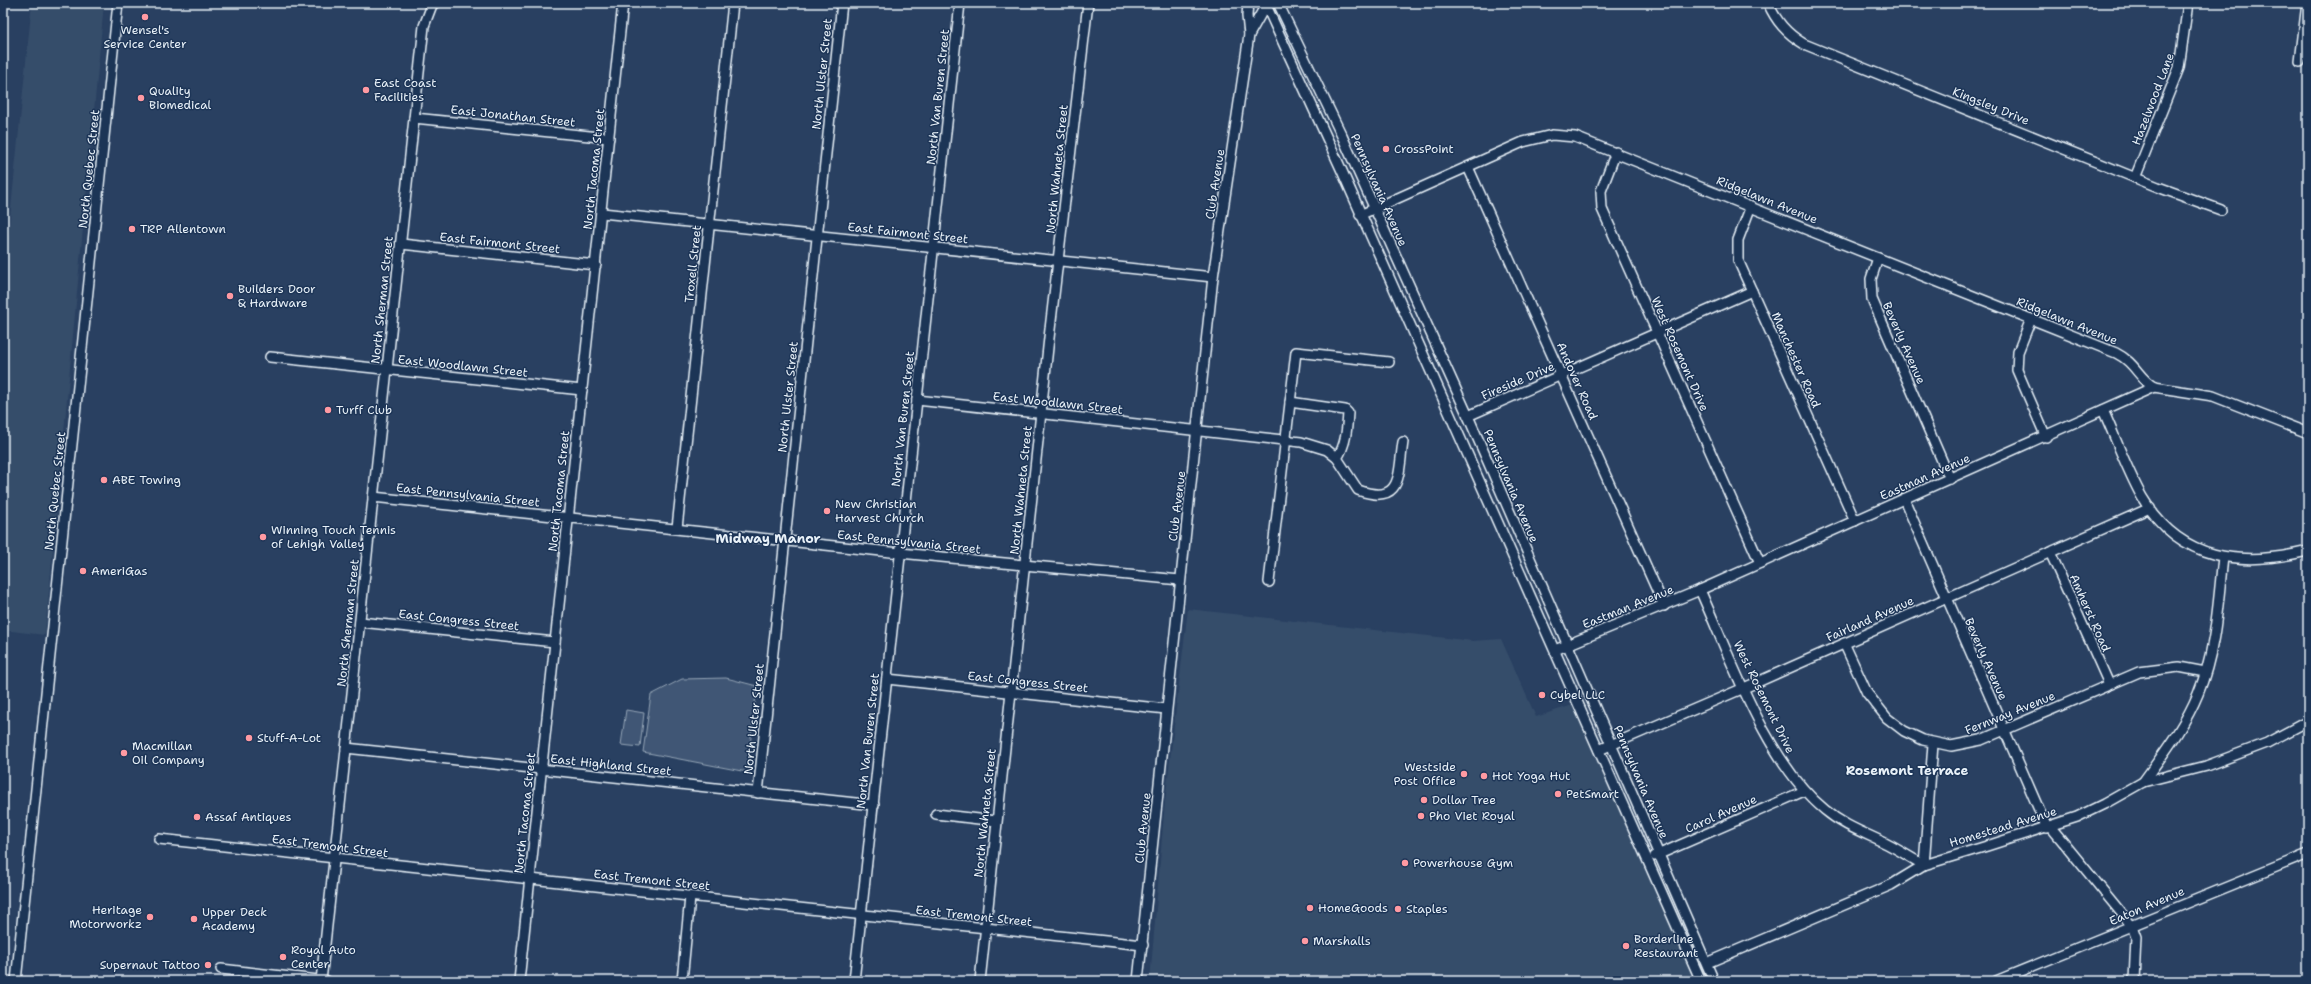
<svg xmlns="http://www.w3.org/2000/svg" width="2311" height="984" viewBox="0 0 2311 984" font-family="'Shantell Sans',sans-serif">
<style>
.built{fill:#364d6b}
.green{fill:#415774;stroke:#94a4b6}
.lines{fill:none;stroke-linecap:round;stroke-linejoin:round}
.minor-casing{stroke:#e8f1f8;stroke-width:12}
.minor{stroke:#1d3557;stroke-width:9}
.poi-dot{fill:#ff9aa2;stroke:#1d3557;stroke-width:1.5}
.labels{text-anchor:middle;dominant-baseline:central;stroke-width:3;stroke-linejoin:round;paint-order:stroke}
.poi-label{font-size:12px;fill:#e8f1f8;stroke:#1d3557;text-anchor:start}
.street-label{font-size:12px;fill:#e8f1f8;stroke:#1d3557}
.neighbourhood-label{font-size:13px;font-weight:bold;fill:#e8f1f8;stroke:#1d3557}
</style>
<rect width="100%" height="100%" fill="#294061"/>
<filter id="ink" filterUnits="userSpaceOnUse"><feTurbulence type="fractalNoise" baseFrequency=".025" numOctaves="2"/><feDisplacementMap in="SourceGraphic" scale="8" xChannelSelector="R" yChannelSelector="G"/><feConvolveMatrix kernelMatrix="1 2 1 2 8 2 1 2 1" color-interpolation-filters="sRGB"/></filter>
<g filter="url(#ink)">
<g class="built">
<path d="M32,3H104L45,635L3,630V287Z"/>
<path d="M1188,609L1473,641L1501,639L1536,717L1576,704L1695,981H1150L1165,802Z"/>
</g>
<g class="green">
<path d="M726,678L757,686L747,772L643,752L651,695L682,679Z"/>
<path d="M626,710L644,713L640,747L621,745Z"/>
</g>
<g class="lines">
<defs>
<g id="minor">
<path d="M1265,3L1342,171L1701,981"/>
<path d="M1278,3L1342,136L1468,416L1714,981"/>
<path d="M1768,3C1776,21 1786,33 1804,44L2158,187L2221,210"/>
<path d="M1249,35L1267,3"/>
<path d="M2300,62L2307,3"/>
<path d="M414,118L609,138"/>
<path d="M1616,152L1601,191L1602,209L1760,563"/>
<path d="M1468,167L1664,606"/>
<path d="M2135,178L2179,68L2188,3"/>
<path d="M1751,206L1738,240V260L1855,521"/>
<path d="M602,213L1213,277"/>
<path d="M1360,215L1523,142L1552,135L1575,137L2116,353C2136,363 2138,378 2154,387"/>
<path d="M401,244L596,265"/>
<path d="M1878,258L1871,279L1872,299L1950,479"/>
<path d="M2031,319L2018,352L2017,370L2046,437"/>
<path d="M270,357L582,390"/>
<path d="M917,400L1301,442L1327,450L1337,458L1358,490C1403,506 1398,474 1403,442"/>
<path d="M1290,402L1345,410L1348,413C1347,429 1346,445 1337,458"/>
<path d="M2103,410C2116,439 2127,470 2142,497C2180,562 2242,567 2308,551"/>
<path d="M1468,416L1752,291"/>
<path d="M373,497L900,553L1180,580"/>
<path d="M1904,499L2047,828"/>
<path d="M677,528L733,3"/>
<path d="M2050,552L2109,684"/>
<path d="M1269,582L1296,352L1389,362"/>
<path d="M1700,590C1731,659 1767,763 1825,810C1844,826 1865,833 1887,844C1899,850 1911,858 1924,865L1933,744"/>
<path d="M360,622L555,642"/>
<path d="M1844,643L1867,693L1887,718L1904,731L1923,740L1951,746L1981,740L2139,672L2179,667L2205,672"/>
<path d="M1555,650L1700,590L2154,387L2213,396L2308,433"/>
<path d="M887,679L1166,709"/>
<path d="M346,748L874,805"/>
<path d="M1599,750L1744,688L2150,508"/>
<path d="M2143,782C2163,754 2185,726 2198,694C2216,651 2218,603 2223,557"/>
<path d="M758,793L842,3"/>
<path d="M936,814L996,821"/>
<path d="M2050,826L2132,926L2136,937L2134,981"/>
<path d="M159,839L1143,945"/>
<path d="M1655,856L1804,791"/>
<path d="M1707,963L1891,885L1924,865L1987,846L2077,817L2104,804L2143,782L2206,766L2267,743L2308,721"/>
<path d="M221,969L327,981"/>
<path d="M16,981L118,3"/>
<path d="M321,981L424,26L432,5L435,3"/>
<path d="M519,981L623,3"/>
<path d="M682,981L690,897"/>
<path d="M854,981L960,3"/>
<path d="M980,981L1049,338L1088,3"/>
<path d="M1138,981L1213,277L1249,35L1247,16L1248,3"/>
<path d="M1996,981L2308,854"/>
</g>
</defs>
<use href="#minor" class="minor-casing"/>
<use href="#minor" class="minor"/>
</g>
</g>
<g class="poi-dot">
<circle cx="145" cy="17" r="4"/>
<circle cx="366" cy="90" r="4"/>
<circle cx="141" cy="98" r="4"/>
<circle cx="1386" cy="149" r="4"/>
<circle cx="132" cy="229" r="4"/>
<circle cx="230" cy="296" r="4"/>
<circle cx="328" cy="410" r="4"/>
<circle cx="104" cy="480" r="4"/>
<circle cx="827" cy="511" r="4"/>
<circle cx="263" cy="537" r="4"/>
<circle cx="83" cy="571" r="4"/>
<circle cx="1542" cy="695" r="4"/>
<circle cx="249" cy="738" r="4"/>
<circle cx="124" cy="753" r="4"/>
<circle cx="1464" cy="774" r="4"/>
<circle cx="1484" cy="776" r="4"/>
<circle cx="1558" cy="794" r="4"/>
<circle cx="1424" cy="800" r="4"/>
<circle cx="1421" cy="816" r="4"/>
<circle cx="197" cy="817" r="4"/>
<circle cx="1405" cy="863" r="4"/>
<circle cx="1310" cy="908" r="4"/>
<circle cx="1398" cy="909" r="4"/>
<circle cx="150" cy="917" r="4"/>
<circle cx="194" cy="919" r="4"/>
<circle cx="1305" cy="941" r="4"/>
<circle cx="1626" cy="946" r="4"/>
<circle cx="283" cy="957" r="4"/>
<circle cx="208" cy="965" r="4"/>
</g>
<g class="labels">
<g class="poi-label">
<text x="145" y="30" text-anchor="middle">Wensel's<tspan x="145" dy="14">Service Center</tspan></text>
<text x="374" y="83">East Coast<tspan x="374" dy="14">Facilities</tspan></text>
<text x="149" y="91">Quality<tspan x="149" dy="14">Biomedical</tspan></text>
<text x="1394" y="149">CrossPoint</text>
<text x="140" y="229">TRP Allentown</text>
<text x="238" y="289">Builders Door<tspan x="238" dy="14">&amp; Hardware</tspan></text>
<text x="336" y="410">Turff Club</text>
<text x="112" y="480">ABE Towing</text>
<text x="835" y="504">New Christian<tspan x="835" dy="14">Harvest Church</tspan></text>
<text x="271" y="530">Winning Touch Tennis<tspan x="271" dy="14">of Lehigh Valley</tspan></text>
<text x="91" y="571">AmeriGas</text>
<text x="1550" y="695">Cybel LLC</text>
<text x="257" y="738">Stuff-A-Lot</text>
<text x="132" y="746">Macmillan<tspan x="132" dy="14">Oil Company</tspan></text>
<text x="1456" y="767" text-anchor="end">Westside<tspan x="1456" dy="14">Post Office</tspan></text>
<text x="1492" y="776">Hot Yoga Hut</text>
<text x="1566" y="794">PetSmart</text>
<text x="1432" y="800">Dollar Tree</text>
<text x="1429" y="816">Pho Viet Royal</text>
<text x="205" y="817">Assaf Antiques</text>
<text x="1413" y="863">Powerhouse Gym</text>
<text x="1318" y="908">HomeGoods</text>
<text x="1406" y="909">Staples</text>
<text x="142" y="910" text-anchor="end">Heritage<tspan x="142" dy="14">Motorworkz</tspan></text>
<text x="202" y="912">Upper Deck<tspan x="202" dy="14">Academy</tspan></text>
<text x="1634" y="939">Borderline<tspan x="1634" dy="14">Restaurant</tspan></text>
<text x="1313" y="941">Marshalls</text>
<text x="291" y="950">Royal Auto<tspan x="291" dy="14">Center</tspan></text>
<text x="200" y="965" text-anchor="end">Supernaut Tattoo</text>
</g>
<g class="street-label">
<text transform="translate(822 74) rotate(-84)">North Ulster Street</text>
<text transform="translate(938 97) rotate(-84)">North Van Buren Street</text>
<text transform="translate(2153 99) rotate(-69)">Hazelwood Lane</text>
<text transform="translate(1991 106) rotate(22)">Kingsley Drive</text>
<text transform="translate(513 116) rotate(6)">East Jonathan Street</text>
<text transform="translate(89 169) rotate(-84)">North Quebec Street</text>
<text transform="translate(594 169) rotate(-84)">North Tacoma Street</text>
<text transform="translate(1057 169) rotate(-84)">North Wahneta Street</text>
<text transform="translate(1215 184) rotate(-81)">Club Avenue</text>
<text transform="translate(1379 190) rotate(66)">Pennsylvania Avenue</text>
<text transform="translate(1767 200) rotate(22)">Ridgelawn Avenue</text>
<text transform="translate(908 233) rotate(6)">East Fairmont Street</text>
<text transform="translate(500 243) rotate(6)">East Fairmont Street</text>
<text transform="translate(693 264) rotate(-84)">Troxell Street</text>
<text transform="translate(382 300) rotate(-84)">North Sherman Street</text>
<text transform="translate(2067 321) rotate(22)">Ridgelawn Avenue</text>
<text transform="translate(1904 343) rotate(66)">Beverly Avenue</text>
<text transform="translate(1680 354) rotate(66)">West Rosemont Drive</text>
<text transform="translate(1796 360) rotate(66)">Manchester Road</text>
<text transform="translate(463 366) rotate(6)">East Woodlawn Street</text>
<text transform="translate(1518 381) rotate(-23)">Fireside Drive</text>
<text transform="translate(1577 381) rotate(66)">Andover Road</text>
<text transform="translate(788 397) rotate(-84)">North Ulster Street</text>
<text transform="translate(1058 403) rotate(6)">East Woodlawn Street</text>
<text transform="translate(903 419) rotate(-84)">North Van Buren Street</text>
<text transform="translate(1925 477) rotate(-24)">Eastman Avenue</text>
<text transform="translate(1511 486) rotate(67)">Pennsylvania Avenue</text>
<text transform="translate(1021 490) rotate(-84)">North Wahneta Street</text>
<text transform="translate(55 491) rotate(-84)">North Quebec Street</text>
<text transform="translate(559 491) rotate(-84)">North Tacoma Street</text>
<text transform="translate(468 495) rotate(6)">East Pennsylvania Street</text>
<text transform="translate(1177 506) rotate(-83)">Club Avenue</text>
<text transform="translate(909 542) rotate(6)">East Pennsylvania Street</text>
<text transform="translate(1628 607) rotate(-22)">Eastman Avenue</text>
<text transform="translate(2090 613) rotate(66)">Amherst Road</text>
<text transform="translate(1870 619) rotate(-24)">Fairland Avenue</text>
<text transform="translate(459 620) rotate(6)">East Congress Street</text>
<text transform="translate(348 623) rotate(-84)">North Sherman Street</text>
<text transform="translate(1986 659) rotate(66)">Beverly Avenue</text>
<text transform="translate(1028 682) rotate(6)">East Congress Street</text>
<text transform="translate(1764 697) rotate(64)">West Rosemont Drive</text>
<text transform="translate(2010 713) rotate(-22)">Fernway Avenue</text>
<text transform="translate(754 719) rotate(-84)">North Ulster Street</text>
<text transform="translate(868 741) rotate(-84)">North Van Buren Street</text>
<text transform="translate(611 765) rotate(6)">East Highland Street</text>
<text transform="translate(1641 782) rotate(67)">Pennsylvania Avenue</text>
<text transform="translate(525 813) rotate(-84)">North Tacoma Street</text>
<text transform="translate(985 813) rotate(-84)">North Wahneta Street</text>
<text transform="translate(1721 814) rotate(-24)">Carol Avenue</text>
<text transform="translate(2003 827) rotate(-17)">Homestead Avenue</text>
<text transform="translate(1143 828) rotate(-84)">Club Avenue</text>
<text transform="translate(330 846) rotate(7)">East Tremont Street</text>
<text transform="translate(652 880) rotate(6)">East Tremont Street</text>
<text transform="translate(2147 906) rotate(-23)">Eaton Avenue</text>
<text transform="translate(974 916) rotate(6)">East Tremont Street</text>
</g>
<g class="neighbourhood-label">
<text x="768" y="538">Midway Manor</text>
<text x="1907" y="770">Rosemont Terrace</text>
</g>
</g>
<rect width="2311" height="984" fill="none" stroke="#1d3557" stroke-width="16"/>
<rect x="8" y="8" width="2295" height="968" fill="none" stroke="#e8f1f8" stroke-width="1.5" filter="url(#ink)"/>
</svg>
